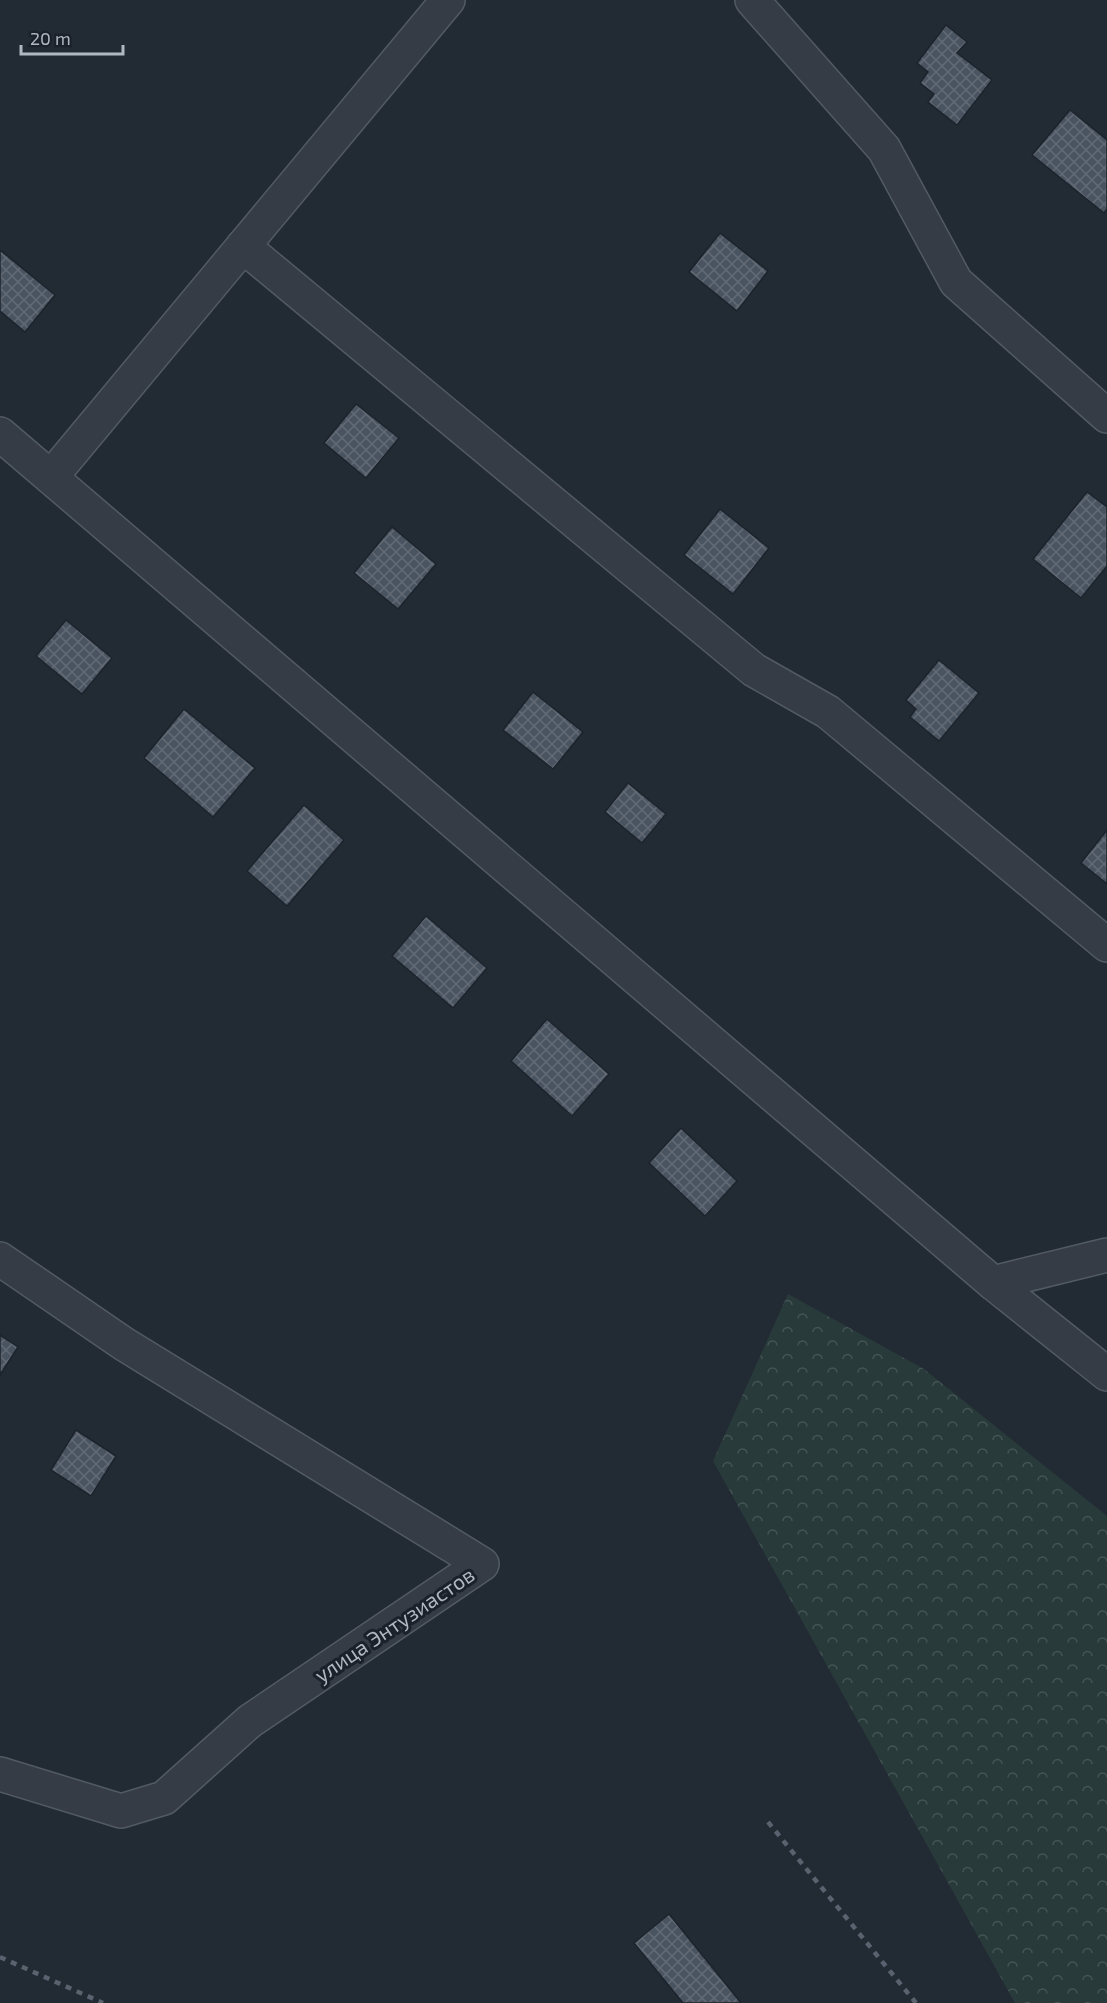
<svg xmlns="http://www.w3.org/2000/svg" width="1107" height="2003" viewBox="0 0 1107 2003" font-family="'Exo 2',sans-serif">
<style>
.forest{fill:url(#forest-crowns)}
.building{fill:url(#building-cross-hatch);stroke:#1c232c;stroke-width:1.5}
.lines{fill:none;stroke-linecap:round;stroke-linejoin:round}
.minor-casing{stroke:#525a63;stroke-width:36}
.minor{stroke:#353c45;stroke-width:33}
.rail{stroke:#59626e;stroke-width:4.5;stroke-dasharray:6 6;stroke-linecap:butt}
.labels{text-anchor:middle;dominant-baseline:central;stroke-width:6;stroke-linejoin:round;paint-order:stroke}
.street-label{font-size:21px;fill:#afb7c2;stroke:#1b212a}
</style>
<defs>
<pattern id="forest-crowns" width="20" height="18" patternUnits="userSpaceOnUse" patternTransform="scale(1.5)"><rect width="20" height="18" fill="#283a3a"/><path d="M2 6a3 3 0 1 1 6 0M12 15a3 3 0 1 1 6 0" fill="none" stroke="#455455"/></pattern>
<pattern id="building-cross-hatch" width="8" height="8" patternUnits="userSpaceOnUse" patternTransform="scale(1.5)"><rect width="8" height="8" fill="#4a5460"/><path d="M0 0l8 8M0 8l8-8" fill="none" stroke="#626a75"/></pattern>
</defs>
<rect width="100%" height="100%" fill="#222a34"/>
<path class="forest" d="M788,1294L924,1369L1107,1516V2003H1015L713,1461Z"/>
<g class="building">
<path d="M946,25L967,42L957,53L992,80L957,125L928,102L934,94L920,83L928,72L917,63Z"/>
<path d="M1070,110L1107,140V209L1104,213L1032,155Z"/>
<path d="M720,233L768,271L737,311L689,272Z"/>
<path d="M0,250L55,295L25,332L0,311Z"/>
<path d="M356,404L399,438L366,478L324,443Z"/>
<path d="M1087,492L1107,507V566L1081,598L1033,559Z"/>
<path d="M720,509L769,548L733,594L684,555Z"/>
<path d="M392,527L436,564L398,609L354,573Z"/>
<path d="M66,620L112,658L82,694L36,656Z"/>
<path d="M939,660L979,693L939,741L910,717L916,709L906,700Z"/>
<path d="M533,692L583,732L553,769L503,730Z"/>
<path d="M184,709L255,768L213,817L144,758Z"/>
<path d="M628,783L666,814L642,843L605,812Z"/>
<path d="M304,805L344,840L287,906L247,871Z"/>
<path d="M1107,830V884L1081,863Z"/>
<path d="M426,916L487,968L453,1008L392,956Z"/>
<path d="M547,1019L609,1074L572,1116L511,1061Z"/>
<path d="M681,1128L737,1181L705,1216L649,1163Z"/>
<path d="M0,1335L18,1347L0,1375Z"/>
<path d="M76,1430L116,1456L91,1496L51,1470Z"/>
<path d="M669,1914L741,2003H683L634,1943Z"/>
</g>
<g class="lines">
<defs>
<g id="minor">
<path d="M752,0L884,149L956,282L1107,416"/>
<path d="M243,246L754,670L828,712L1107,945"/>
<path d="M0,434L993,1283L1107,1374"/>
<path d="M51,477L448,0"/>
<path d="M0,1259L124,1344L482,1564L250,1721L164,1798L121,1811L0,1774"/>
<path d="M993,1283L1107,1255"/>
</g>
</defs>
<use href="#minor" class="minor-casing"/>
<use href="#minor" class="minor"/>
<g class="rail">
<path d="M768,1822L916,2003"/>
<path d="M0,1957L103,2003"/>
</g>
</g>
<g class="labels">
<g class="street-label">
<text transform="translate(394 1624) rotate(-34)">улица Энтузиастов</text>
</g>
</g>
<path d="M21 45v9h102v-9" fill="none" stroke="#afb7c2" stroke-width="3"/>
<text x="30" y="45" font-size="18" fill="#afb7c2" stroke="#1b212a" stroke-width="4.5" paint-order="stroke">20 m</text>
</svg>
